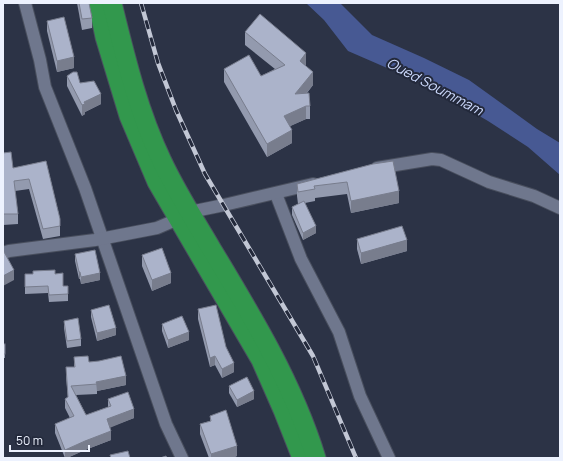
<svg xmlns="http://www.w3.org/2000/svg" width="563" height="461" viewBox="0 0 563 461" font-family="Manrope,sans-serif">
<style>
.water{fill:#475993}
.lines{fill:none;stroke-linecap:round;stroke-linejoin:round}
.minor-casing{stroke:#494f5e;stroke-width:14}
.trunk-casing{stroke:#494f5e;stroke-width:21}
.minor{stroke:#6f778d;stroke-width:12}
.trunk{stroke:#32984d;stroke-width:19}
.rail-casing{stroke:#c2c7d5;stroke-width:4.5}
.rail{stroke:#23293b;stroke-width:3;stroke-dasharray:9;stroke-linecap:butt}
.wall{fill:#939aae}
.shaded-wall{fill:#787d8d}
.building{fill:#abb3ca;stroke:#787d8d}
.labels{text-anchor:middle;dominant-baseline:central;stroke-width:4;stroke-linejoin:round;paint-order:stroke}
.water-label{font-size:14px;font-style:italic;fill:#cbd8fb;stroke:#23293b}
</style>
<rect width="100%" height="100%" fill="#2c3346"/>
<path class="water" d="M306,3H340L372,35L424,58L469,80L537,129L560,143V175L528,147L488,121L424,84L348,51L324,20Z"/>
<g class="lines">
<defs>
<g id="minor">
<path d="M25,3L40,60L45,87L85,188L166,424L182,458"/>
<path d="M377,168L432,159L441,160L489,182L534,196L560,208"/>
<path d="M276,194L301,259L339,332L360,396L389,458"/>
<path d="M190,212L224,205L313,184"/>
<path d="M3,253L9,251L95,240L157,228L178,219"/>
</g>
<g id="trunk">
<path d="M98,3L105,37L129,116L157,182L261,360L283,410L302,458"/>
<path d="M112,3C125,56 138,111 162,161C176,191 194,219 211,248C251,314 293,383 316,458"/>
</g>
</defs>
<use href="#minor" class="minor-casing"/>
<use href="#trunk" class="trunk-casing"/>
<use href="#minor" class="minor"/>
<use href="#trunk" class="trunk"/>
<defs>
<path id="rail" d="M141,3L158,63L176,110L205,174L313,356L356,458"/>
</defs>
<use href="#rail" class="rail-casing"/>
<use href="#rail" class="rail"/>
</g>
<g class="wall">
<path d="M77,3H89L92,18V28L82,30Z"/>
<path d="M47,21L74,68L57,72L47,31Z"/>
<path d="M245,32L306,67L313,85L307,93L310,106V119H306L290,126L292,143L267,157L224,82V69L261,76L275,69L245,45Z"/>
<path d="M67,76L80,83L101,104L85,112V114L82,116L67,86Z"/>
<path d="M3,153L13,168L46,161L60,219V236L43,239L29,189L15,191L18,214V224L3,225Z"/>
<path d="M373,164L399,203L351,213L347,194L315,198V201L305,203L316,233L303,240L292,215V207L298,204L297,196V184Z"/>
<path d="M357,239L407,251L361,264L357,249Z"/>
<path d="M75,254L100,280L81,284L80,279H79L75,261Z"/>
<path d="M142,255L171,283L152,291L142,266Z"/>
<path d="M25,274H55L63,286H68V301L49,302L48,293L25,294Z"/>
<path d="M198,309L226,347L234,372L222,378L215,365L210,367L198,319Z"/>
<path d="M91,310L116,335L97,341L91,317Z"/>
<path d="M64,321L81,339V346L67,348L64,328Z"/>
<path d="M162,324L189,340L168,348L162,331Z"/>
<rect x="3" y="344" width="2" height="14"/>
<path d="M74,357L89,362L126,385L97,391V394L76,395L86,415L108,407V399L134,418L110,427L111,440L85,450L67,458H65L55,433V424L70,418L65,408V399L68,397L66,377V367H74Z"/>
<path d="M229,386L254,399L237,407L229,393Z"/>
<path d="M210,416L237,456L232,458H209L200,434V424L210,421Z"/>
</g>
<g class="shaded-wall">
<path d="M306,53V66L300,61Z"/>
<path d="M74,57V68L57,72V61Z"/>
<path d="M313,72V85L295,107V94Z"/>
<path d="M101,94V104L85,112V114L82,116V105L84,102Z"/>
<path d="M306,106V119L284,129V116Z"/>
<path d="M292,130V143L267,157V144Z"/>
<path d="M399,191V203L351,213V201Z"/>
<path d="M316,226V233L303,240V233Z"/>
<path d="M407,240V251L361,264V253Z"/>
<path d="M14,270V280L3,286V276Z"/>
<rect x="79" y="272" width="1" height="7"/>
<path d="M100,273V280L81,284V277Z"/>
<path d="M171,273V283L152,291V280Z"/>
<path d="M116,328V335L97,341V333Z"/>
<path d="M189,332V340L168,348V340Z"/>
<path d="M215,356V365L210,367V358Z"/>
<path d="M234,363V372L222,378V369Z"/>
<path d="M126,376V385L97,391L96,382Z"/>
<path d="M254,391V399L237,407V400Z"/>
<path d="M134,409V418L107,429V419Z"/>
<path d="M111,431V440L85,450L67,458H65V450L85,441Z"/>
<path d="M237,446V456L232,458H211V454Z"/>
</g>
<g class="building">
<path d="M79,3H89L92,18L82,19Z"/>
<path d="M260,14L306,53L300,61L313,72L295,94L309,93L310,106H306L284,116L292,130L267,144L224,69L249,55L261,76L285,65L245,32Z"/>
<path d="M64,17L74,57L57,61L47,21Z"/>
<path d="M73,72H77L80,83L94,81L101,94L84,102L85,104L82,105L67,76Z"/>
<path d="M11,152L13,168L46,161L60,219V226L43,229L29,179L14,181L18,214H3V153Z"/>
<path d="M393,161L399,191L351,201L347,182L314,186L315,189L298,192L297,184L373,164Z"/>
<path d="M304,201L316,226L303,233L292,207Z"/>
<path d="M402,226L407,240L361,253L357,239Z"/>
<path d="M162,248L171,273L152,280L142,255Z"/>
<path d="M3,250L14,270L3,276Z"/>
<path d="M95,250L100,273L81,277L80,272H79L75,254Z"/>
<path d="M55,270V274L63,273V286H68V294L49,295L48,286L25,287V274H33V271Z"/>
<path d="M109,305L116,328L97,333L91,310Z"/>
<path d="M216,305L226,347L234,363L222,369L215,356L210,358L198,309Z"/>
<path d="M182,316L189,332L168,340L162,324Z"/>
<path d="M78,318L81,339L67,341L64,321Z"/>
<rect x="3" y="344" width="2" height="10"/>
<path d="M88,356L89,362L99,361L121,356L126,376L96,382L97,384L71,386L86,415L111,406L108,399L128,392L134,409L107,419L111,431L85,441L65,450L55,424L74,416L65,399L68,397L66,367H75L74,357Z"/>
<path d="M247,377L254,391L237,400L229,386Z"/>
<path d="M226,410L237,446L211,454L200,424L211,421L210,416Z"/>
<path d="M128,451L130,458H111L110,455Z"/>
<path d="M166,456L167,458H160Z"/>
</g>
<g class="labels">
<g class="water-label">
<text transform="translate(435 86) rotate(28)">Oued Soummam</text>
</g>
</g>
<rect width="563" height="461" fill="none" stroke="#edf2fe" stroke-width="8"/>
<path d="M10 445v6h79v-6" fill="none" stroke="#edf2fe" stroke-width="2"/>
<text x="16" y="445" font-size="12" fill="#edf2fe" stroke="#23293b" stroke-width="3" paint-order="stroke">50 m</text>
</svg>
